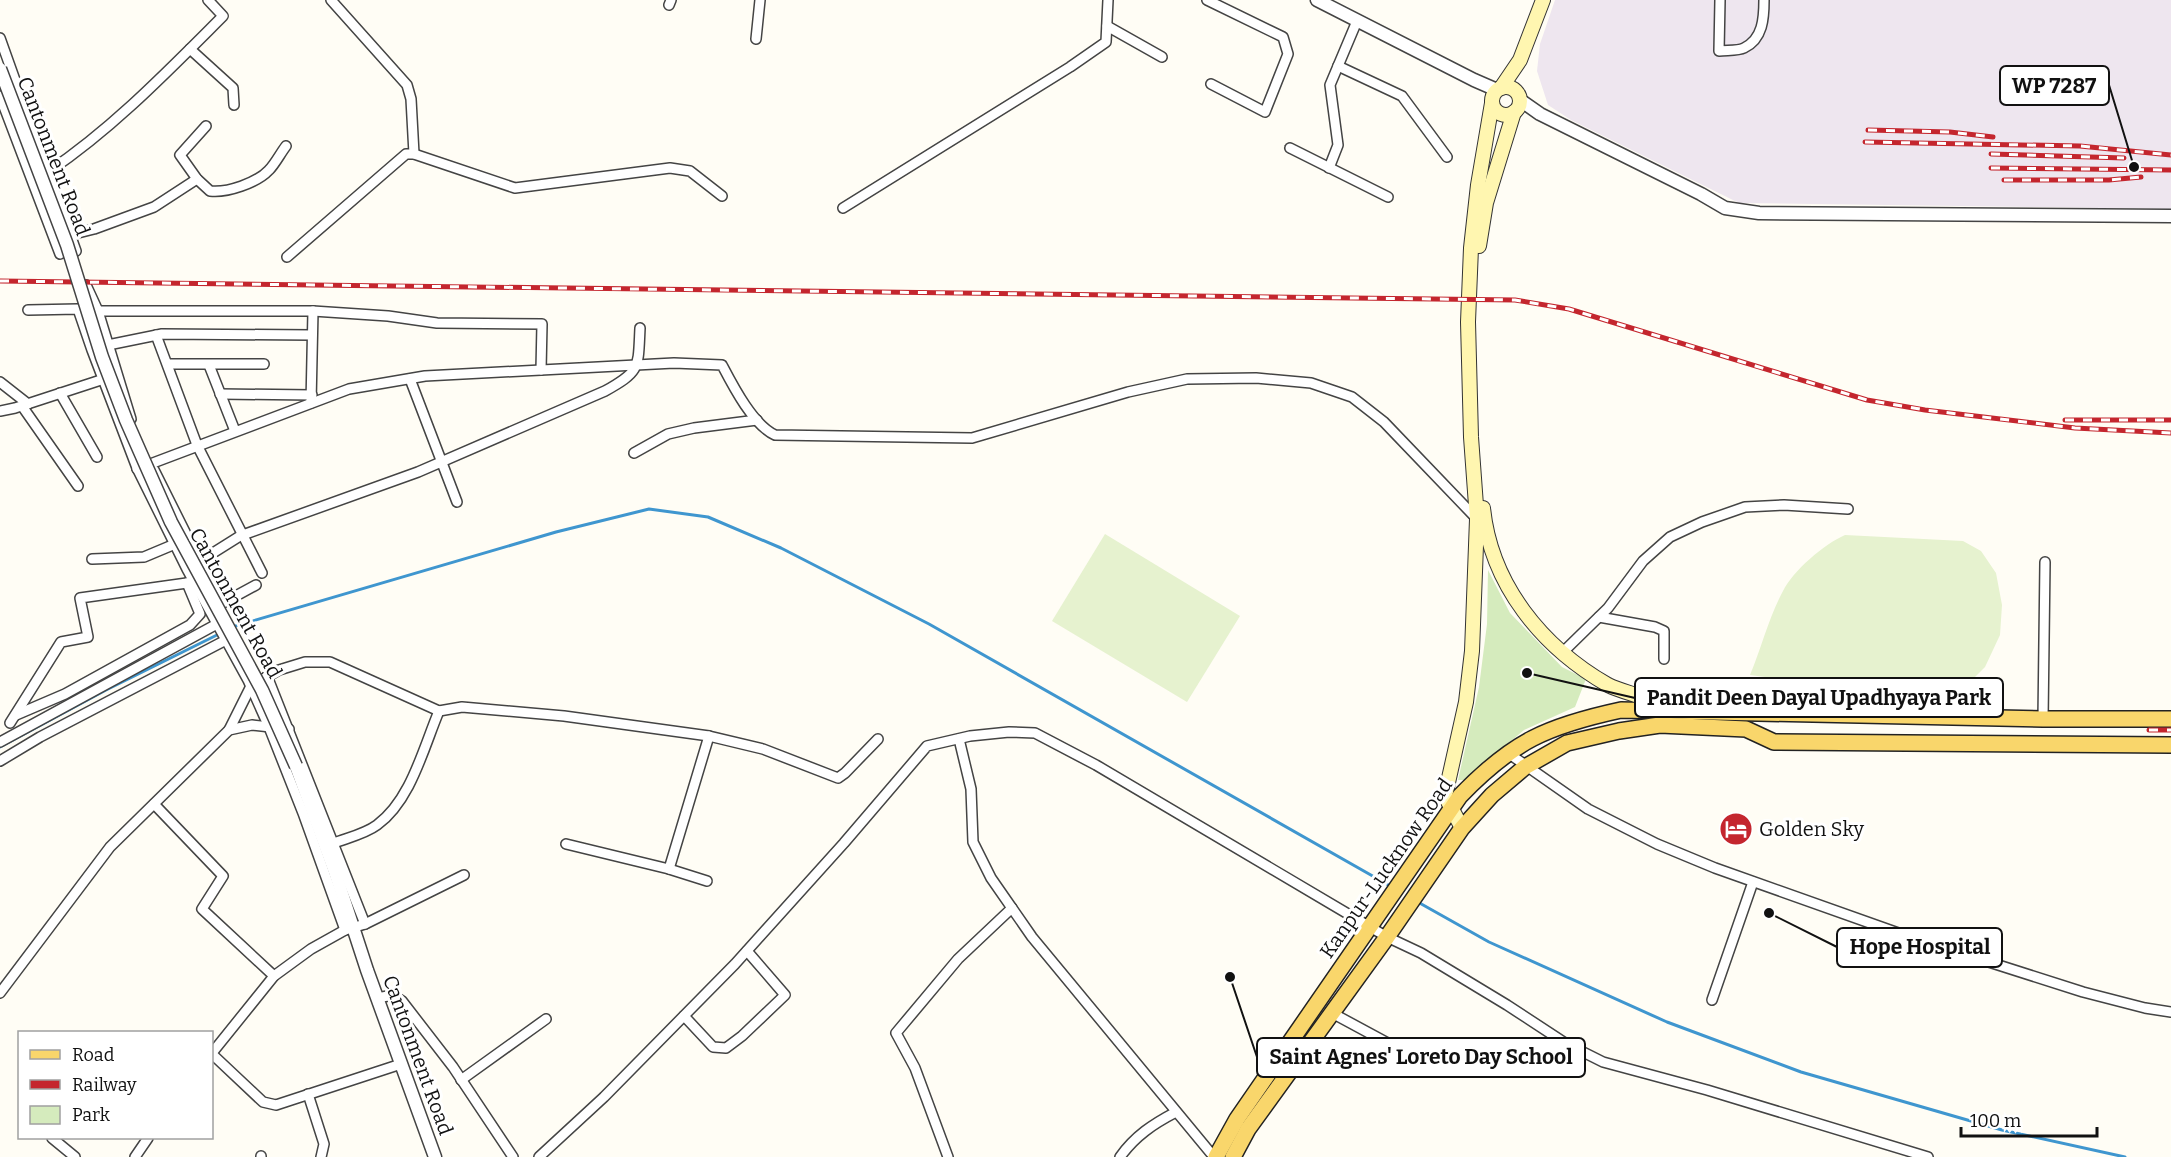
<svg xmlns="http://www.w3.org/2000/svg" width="2171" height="1157" viewBox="0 0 2171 1157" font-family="Bitter,serif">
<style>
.industrial{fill:#eee6ef}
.green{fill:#d5ebbd}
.pitch{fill:#e6f2cf}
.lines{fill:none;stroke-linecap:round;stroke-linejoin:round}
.stream{stroke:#3f96cf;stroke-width:3}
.minor-casing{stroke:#444;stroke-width:12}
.tertiary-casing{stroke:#444;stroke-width:15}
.secondary-casing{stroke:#333;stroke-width:16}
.primary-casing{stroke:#222;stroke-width:18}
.minor{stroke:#fff;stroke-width:9}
.tertiary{stroke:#fff;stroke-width:12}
.secondary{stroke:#fff6b0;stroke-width:14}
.primary{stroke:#f9d66b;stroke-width:15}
.rail-casing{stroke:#c4262e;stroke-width:5}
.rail{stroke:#fff;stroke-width:3;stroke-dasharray:9;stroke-linecap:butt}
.tertiary-bridge-casing{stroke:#444;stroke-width:15;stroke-linecap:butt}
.tertiary-bridge{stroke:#fff;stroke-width:12}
.labels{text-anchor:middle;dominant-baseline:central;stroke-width:6;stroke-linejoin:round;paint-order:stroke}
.street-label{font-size:20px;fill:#111;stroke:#fff}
.poi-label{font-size:20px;fill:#111;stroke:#fff;text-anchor:start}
.leader{fill:none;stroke:#111;stroke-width:2}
.callout-dot{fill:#111;stroke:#fff;stroke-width:2}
.callout{fill:#fff;stroke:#111;stroke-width:2}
.callout-label{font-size:21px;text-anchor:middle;font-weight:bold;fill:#111}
</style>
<rect width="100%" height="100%" fill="#fffdf5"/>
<path class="industrial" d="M1555,0H2171V209L1739,203L1571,120L1548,105L1537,71L1540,44Z"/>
<path class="green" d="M1488,570L1510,613L1562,667L1586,679L1575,707L1524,730L1465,780H1458L1479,687L1487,624Z"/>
<g class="pitch">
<path d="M1105,534L1240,616L1187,702L1052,621Z"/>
<path d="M1845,535L1963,541L1981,551L1996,573L2002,605L2000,635L1985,667L1968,684L1950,690L1928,691L1810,683L1750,675C1761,649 1769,617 1783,591C1793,571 1824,544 1845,535Z"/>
</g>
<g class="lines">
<g class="stream">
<path d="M232,627L556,532L649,509L708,517L781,548L929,624L1392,887"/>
<path d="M0,747L106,690L221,633"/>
<path d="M1416,901L1489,942L1667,1022L1801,1072L2002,1130L2125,1157"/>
</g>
<defs>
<g id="minor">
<path d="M331,0L407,85L411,99L414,154"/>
<path d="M1207,0L1283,37L1288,54L1265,112L1211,84"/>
<path d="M1720,0L1719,51C1727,50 1738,51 1744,48C1763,39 1764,18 1764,0"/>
<path d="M669,5L671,0"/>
<path d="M1107,26L1162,57"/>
<path d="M0,38L76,251"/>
<path d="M756,39L760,0"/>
<path d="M190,49L233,88L234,105"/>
<path d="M1338,66L1402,96L1447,157"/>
<path d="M0,96L60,254"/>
<path d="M206,126L180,155L197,179L210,191C227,193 257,183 269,170C275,164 280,154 286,146"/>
<path d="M1290,148L1388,197"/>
<path d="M1329,168L1338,145L1330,85L1357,21"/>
<path d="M48,172C113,128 167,72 223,16L208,0"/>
<path d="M843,208L1070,67L1106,42L1108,0"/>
<path d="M70,235L94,229L154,207L197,179"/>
<path d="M287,257L406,154H414L515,188L670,168L690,171L722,196"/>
<path d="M86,285L98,311L131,419"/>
<path d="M28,310L78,309L92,350L137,468L187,569L248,680L269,727L303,813L345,930"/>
<path d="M98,311H313L388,316L437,323L542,324L541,370"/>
<path d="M156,335L197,445L262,573"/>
<path d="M103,346L162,334L312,335"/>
<path d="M168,364H264"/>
<path d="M209,365L235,431"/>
<path d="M410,379L457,502"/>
<path d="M0,382L28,404"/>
<path d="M60,393L97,457"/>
<path d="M220,394L312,395"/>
<path d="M311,403L313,311"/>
<path d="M22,406L78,486"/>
<path d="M0,411L15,408L107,378"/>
<path d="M634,453L668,434L694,428L757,420"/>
<path d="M137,469L349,389L425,376L674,363L722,365C733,386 753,425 775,435L972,438L1128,392L1187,379L1256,378L1311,383L1352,397L1384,422L1477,519"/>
<path d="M154,470L221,604L256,585"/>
<path d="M92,559L144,557L175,544"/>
<path d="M189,568L240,536L418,472L605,391C641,371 638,368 640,328"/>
<path d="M1599,617L1655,627L1664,631V659"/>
<path d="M1562,653L1608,608L1643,561L1670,537L1702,522L1745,507L1784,505L1848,509"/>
<path d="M267,676L365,924"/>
<path d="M16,715L65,694L190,625L200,614L187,583"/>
<path d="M2043,719L2045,562"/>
<path d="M10,723L61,642L88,637L80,598L194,582"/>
<path d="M229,730L251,686L279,670L305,662H330L439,711L462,707L564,716L709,736L763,749L838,778L845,773L878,739"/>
<path d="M959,739L971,789L973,842L991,878L1032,937L1214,1157"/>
<path d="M0,742L217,624"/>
<path d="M1508,753L1588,809L1657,844L1715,868L1901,934L2083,992L2145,1008L2171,1012"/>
<path d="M0,761L40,737L226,640"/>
<path d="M154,804L223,876L202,909L274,976"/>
<path d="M334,843C347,838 365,834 377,825C411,800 423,749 439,711"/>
<path d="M566,844L669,869L707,881"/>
<path d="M669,869L709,736"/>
<path d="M0,993L110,847L229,730L252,725L289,729"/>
<path d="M377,998L393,995L402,1001L453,1067L513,1157"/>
<path d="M1712,1000L1753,882"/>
<path d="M1332,1013L1408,1054L1428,1062"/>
<path d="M684,1016L713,1047L726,1048L742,1036L785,995L747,951"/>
<path d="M212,1053L274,976L311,949L345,930L365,924L464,875"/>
<path d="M212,1054L263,1102L276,1105L401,1064"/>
<path d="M461,1080L546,1019"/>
<path d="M308,1094L324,1144L321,1157"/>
<path d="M52,1138L75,1157"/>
<path d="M135,1157L148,1138"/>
<path d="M261,1157V1156"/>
<path d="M539,1157L604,1097L735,964L844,843L927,746L970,736L1009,732L1035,733L1096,765L1387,937L1421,953L1507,1005L1565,1043L1603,1062L1707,1090L1928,1157"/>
<path d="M948,1157L915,1068L896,1033L958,959L1012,908"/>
<path d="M1120,1157C1135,1136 1153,1124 1176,1112"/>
</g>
<g id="tertiary">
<path d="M1317,0L1474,80L1497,90"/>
<path d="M1520,100L1540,114L1701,194L1725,208L1759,213L2171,216"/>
<path d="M296,766L335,872L367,970L435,1157"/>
</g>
<g id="secondary">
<circle cx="1506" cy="101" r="14"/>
<path d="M1501,88L1520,60L1543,0"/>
<path d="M1479,246L1486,203L1514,112"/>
<path d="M1483,508C1491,585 1542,647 1608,685C1620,691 1635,694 1647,699C1654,702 1661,707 1667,711"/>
<path d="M1462,828L1445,796L1466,702L1472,651L1477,519L1471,437L1468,322L1471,248L1478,185L1492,103"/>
</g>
<g id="primary">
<path d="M1216,1157L1237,1119L1460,796C1513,741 1547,726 1621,710L2043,719H2171"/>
<path d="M1233,1157L1248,1129L1387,937L1462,828L1492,795L1525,767L1567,743L1619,731L1660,725L1746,729L1774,742L2171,745"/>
</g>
</defs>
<use href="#minor" class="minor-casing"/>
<use href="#tertiary" class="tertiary-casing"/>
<use href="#secondary" class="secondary-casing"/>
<use href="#primary" class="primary-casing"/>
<use href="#minor" class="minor"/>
<use href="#tertiary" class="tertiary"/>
<use href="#secondary" class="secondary"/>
<use href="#primary" class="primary"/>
<defs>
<g id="rail">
<path d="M1868,130L1950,132L1993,137"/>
<path d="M1865,142L2080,146L2171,155"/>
<path d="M1991,154L2124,158"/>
<path d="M1991,168L2171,170"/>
<path d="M2004,180H2109L2141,177"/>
<path d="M0,281L1515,300L1569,309L1867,400L1925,410L2075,428L2171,433"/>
<path d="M2065,420H2171"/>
<path d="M2149,730H2171"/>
</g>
</defs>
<use href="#rail" class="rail-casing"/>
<use href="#rail" class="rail"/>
<defs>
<path id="tertiary-bridge" d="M0,69L67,245L102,357L126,420L171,522L262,690L296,766"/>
</defs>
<use href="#tertiary-bridge" class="tertiary-bridge-casing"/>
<use href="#tertiary-bridge" class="tertiary-bridge"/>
</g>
<defs>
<symbol id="hotel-disc" viewBox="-11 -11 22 22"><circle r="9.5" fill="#c4262e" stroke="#fff"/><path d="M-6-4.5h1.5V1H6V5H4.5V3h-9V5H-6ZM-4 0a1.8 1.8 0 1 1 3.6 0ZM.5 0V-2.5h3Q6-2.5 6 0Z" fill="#fff"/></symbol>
</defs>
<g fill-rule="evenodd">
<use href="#hotel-disc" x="1717" y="810" width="38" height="38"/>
</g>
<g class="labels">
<g class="street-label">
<text transform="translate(54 156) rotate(69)">Cantonment Road</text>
<text transform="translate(236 603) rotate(61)">Cantonment Road</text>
<text transform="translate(1386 868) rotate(-55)">Kanpur-Lucknow Road</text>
<text transform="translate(418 1055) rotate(70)">Cantonment Road</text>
</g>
<g class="poi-label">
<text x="1759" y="829">Golden Sky</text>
</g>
</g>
<path class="leader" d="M2134 167L2109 85M1527 673L1635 698M1769 913L1837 947M1230 977L1257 1057"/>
<g class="callout-dot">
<circle cx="2134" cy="167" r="6"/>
<circle cx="1527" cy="673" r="6"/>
<circle cx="1769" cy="913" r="6"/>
<circle cx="1230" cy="977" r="6"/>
</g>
<g class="callout">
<rect x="2000" y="66" width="109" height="39" rx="6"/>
<rect x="1635" y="678" width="368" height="39" rx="6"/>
<rect x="1837" y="928" width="165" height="39" rx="6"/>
<rect x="1257" y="1038" width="328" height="39" rx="6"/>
</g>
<g class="callout-label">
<text x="2054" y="93">WP 7287</text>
<text x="1819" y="705">Pandit Deen Dayal Upadhyaya Park</text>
<text x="1920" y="954">Hope Hospital</text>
<text x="1421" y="1064">Saint Agnes' Loreto Day School</text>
</g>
<rect x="18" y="1031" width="195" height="108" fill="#ffffff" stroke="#a0a0a0" stroke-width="1.5"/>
<rect x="30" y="1050" width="30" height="9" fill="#f9d66b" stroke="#a0a0a0" stroke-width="1.5"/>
<text x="72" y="1061" font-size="18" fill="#111111">Road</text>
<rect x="30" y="1080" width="30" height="9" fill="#c4262e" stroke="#a0a0a0" stroke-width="1.5"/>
<text x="72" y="1091" font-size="18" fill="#111111">Railway</text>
<rect x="30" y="1106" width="30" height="18" fill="#d5ebbd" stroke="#a0a0a0" stroke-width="1.5"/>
<text x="72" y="1121" font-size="18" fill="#111111">Park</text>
<path d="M1961 1127v9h136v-9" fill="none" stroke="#111111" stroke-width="3"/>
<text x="1970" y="1127" font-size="18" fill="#111111" stroke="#ffffff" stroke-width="4.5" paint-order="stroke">100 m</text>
</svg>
